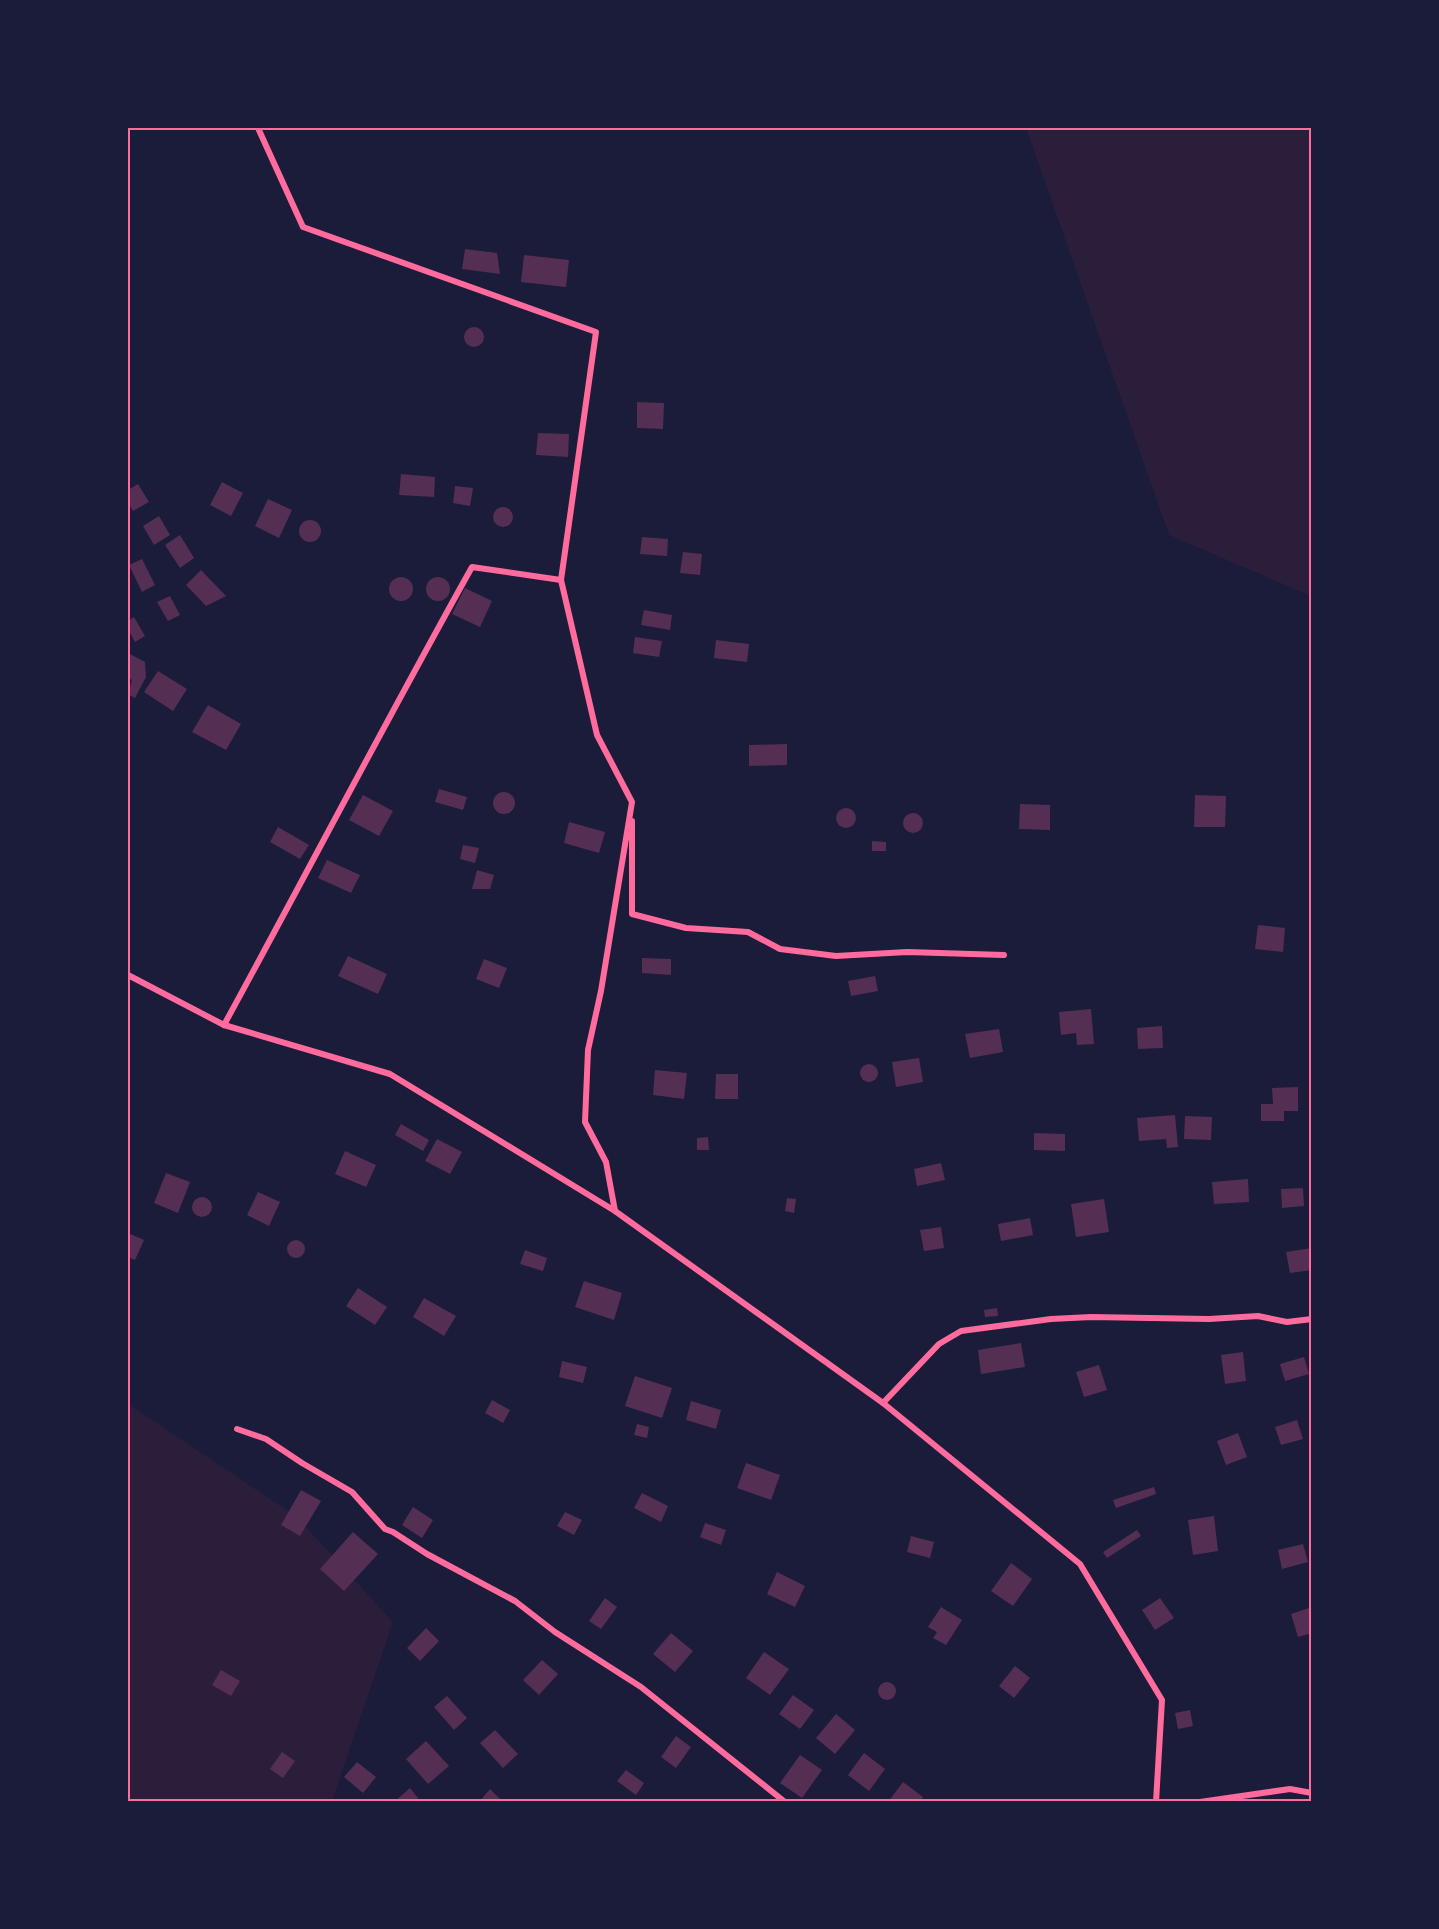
<svg xmlns="http://www.w3.org/2000/svg" width="1439" height="1929" viewBox="0 0 1439 1929" font-family="Signika,sans-serif">
<style>
.green{fill:#2a1e3b}
.building{fill:#542f53}
.lines{fill:none;stroke-linecap:round;stroke-linejoin:round}
.minor{stroke:#ff6b9d;stroke-width:6}
.neatline{fill:none;stroke:#ff6b9d;stroke-width:2}
</style>
<rect width="100%" height="100%" fill="#1b1b3a"/>
<g class="green">
<path d="M1026,128H1311V596L1169,535Z"/>
<path d="M128,1404L297,1517L393,1622L332,1801H128Z"/>
</g>
<g class="building">
<path d="M465,249L497,253L500,274L462,269Z"/>
<path d="M524,255L569,260L566,287L521,282Z"/>
<circle cx="474" cy="337" r="10"/>
<path d="M637,402L664,403L663,429L637,428Z"/>
<path d="M538,433L569,434L568,457L536,455Z"/>
<path d="M401,474L435,477L434,497L399,495Z"/>
<path d="M222,482L243,493L231,516L210,505Z"/>
<path d="M138,484L149,502L133,511L128,502V490Z"/>
<path d="M455,486L473,488L470,506L453,503Z"/>
<path d="M268,499L292,510L279,538L255,526Z"/>
<circle cx="503" cy="517" r="10"/>
<path d="M159,516L170,535L154,545L143,526Z"/>
<circle cx="310" cy="531" r="11"/>
<path d="M180,535L194,558L180,568L165,545Z"/>
<path d="M642,537L668,539L667,556L640,554Z"/>
<path d="M683,552L702,554L700,575L680,573Z"/>
<path d="M142,559L155,585L142,592L129,565Z"/>
<path d="M201,570L226,596L206,606L186,585Z"/>
<circle cx="438" cy="589" r="12"/>
<circle cx="401" cy="589" r="12"/>
<path d="M465,588L492,601L480,627L452,614Z"/>
<path d="M170,596L180,615L168,621L157,602Z"/>
<path d="M644,610L672,615L670,630L641,625Z"/>
<path d="M134,617L145,636L135,642L128,629V621Z"/>
<path d="M635,637L662,641L659,657L633,653Z"/>
<path d="M716,640L749,644L747,662L714,658Z"/>
<path d="M128,653L145,662L146,677L135,698L128,694L132,680L128,678Z"/>
<path d="M158,671L187,689L173,711L144,692Z"/>
<path d="M208,705L241,724L226,750L192,732Z"/>
<path d="M787,744V765L749,766V745Z"/>
<path d="M439,789L467,797L463,810L435,802Z"/>
<circle cx="504" cy="803" r="11"/>
<path d="M363,795L393,811L379,836L349,820Z"/>
<path d="M1195,795L1226,796L1225,827H1194Z"/>
<path d="M1020,804L1050,805V830L1019,829Z"/>
<circle cx="846" cy="818" r="10"/>
<circle cx="913" cy="823" r="10"/>
<path d="M569,822L605,832L599,853L564,843Z"/>
<path d="M278,827L309,845L300,859L270,842Z"/>
<path d="M872,841L886,842V851H872Z"/>
<path d="M463,845L479,848L475,863L460,859Z"/>
<path d="M327,860L360,875L351,893L318,878Z"/>
<path d="M477,870L494,875L490,889H472Z"/>
<path d="M1258,925L1285,928L1283,952L1255,949Z"/>
<path d="M348,956L387,974L378,994L338,976Z"/>
<path d="M642,958L671,959V975L642,973Z"/>
<path d="M484,959L507,968L499,988L476,979Z"/>
<path d="M875,976L878,991L851,996L848,981Z"/>
<path d="M1091,1009L1094,1044L1077,1045L1076,1033L1061,1035L1059,1012Z"/>
<path d="M1162,1026L1163,1048L1138,1049L1137,1028Z"/>
<path d="M999,1029L1003,1052L970,1058L965,1034Z"/>
<path d="M919,1058L923,1082L896,1087L892,1062Z"/>
<circle cx="869" cy="1073" r="9"/>
<path d="M655,1070L687,1073L684,1099L653,1095Z"/>
<path d="M716,1074H738V1099H715Z"/>
<path d="M1298,1087V1111H1284V1121H1261V1104H1273L1272,1088Z"/>
<path d="M1175,1115L1178,1147L1167,1148L1166,1139L1139,1141L1137,1118Z"/>
<path d="M1185,1116L1212,1117L1211,1140L1184,1139Z"/>
<path d="M401,1124L429,1140L423,1151L395,1135Z"/>
<path d="M1034,1133L1065,1134V1151L1034,1150Z"/>
<path d="M708,1137L709,1150H697V1138Z"/>
<path d="M437,1139L462,1152L450,1174L425,1161Z"/>
<path d="M345,1151L376,1165L366,1187L335,1174Z"/>
<path d="M941,1163L945,1180L917,1186L914,1169Z"/>
<path d="M166,1173L190,1182L178,1213L154,1203Z"/>
<path d="M1248,1179L1249,1202L1214,1204L1212,1182Z"/>
<path d="M1303,1188L1304,1206L1282,1208L1281,1189Z"/>
<path d="M258,1192L280,1202L269,1226L247,1215Z"/>
<circle cx="202" cy="1207" r="10"/>
<path d="M787,1198L796,1199L794,1213L785,1211Z"/>
<path d="M1104,1199L1109,1232L1076,1237L1071,1204Z"/>
<path d="M1030,1218L1033,1235L1001,1241L998,1224Z"/>
<path d="M941,1227L944,1248L924,1251L920,1230Z"/>
<path d="M128,1233L144,1240L135,1260L128,1257Z"/>
<circle cx="296" cy="1249" r="9"/>
<path d="M1312,1248V1270L1290,1273L1286,1252Z"/>
<path d="M525,1250L547,1258L543,1271L520,1264Z"/>
<path d="M584,1281L622,1293L614,1320L575,1307Z"/>
<path d="M358,1288L387,1307L375,1325L346,1306Z"/>
<path d="M424,1298L456,1316L444,1336L413,1317Z"/>
<path d="M997,1308L998,1316L985,1317L984,1310Z"/>
<path d="M1021,1343L1025,1367L981,1374L978,1350Z"/>
<path d="M1243,1352L1246,1381L1225,1384L1221,1355Z"/>
<path d="M1304,1357L1309,1374L1285,1381L1280,1364Z"/>
<path d="M562,1361L587,1367L583,1383L559,1377Z"/>
<path d="M1099,1365L1107,1390L1084,1397L1076,1372Z"/>
<path d="M635,1376L672,1388L662,1418L625,1406Z"/>
<path d="M492,1400L510,1410L503,1423L485,1413Z"/>
<path d="M691,1401L721,1410L716,1429L686,1420Z"/>
<path d="M1297,1420L1303,1439L1281,1445L1275,1427Z"/>
<path d="M637,1424L649,1427L647,1438L634,1435Z"/>
<path d="M1238,1433L1247,1457L1226,1465L1217,1441Z"/>
<path d="M746,1463L780,1475L771,1500L737,1488Z"/>
<path d="M1154,1487L1156,1494L1116,1508L1113,1500Z"/>
<path d="M301,1490L321,1501L300,1536L281,1525Z"/>
<path d="M642,1493L668,1506L661,1522L634,1508Z"/>
<path d="M413,1507L433,1520L422,1538L402,1525Z"/>
<path d="M565,1512L582,1520L574,1535L557,1526Z"/>
<path d="M1214,1516L1218,1551L1193,1555L1188,1520Z"/>
<path d="M705,1523L726,1530L721,1545L700,1537Z"/>
<path d="M1137,1530L1141,1536L1107,1558L1103,1552Z"/>
<path d="M353,1532L378,1554L344,1591L320,1569Z"/>
<path d="M911,1536L934,1542L930,1558L907,1552Z"/>
<path d="M1303,1544L1308,1562L1282,1569L1278,1550Z"/>
<path d="M1011,1563L1032,1579L1013,1606L991,1591Z"/>
<path d="M777,1572L805,1586L795,1607L767,1594Z"/>
<path d="M605,1598L617,1607L601,1629L589,1621Z"/>
<path d="M1160,1598L1174,1618L1155,1630L1142,1610Z"/>
<path d="M941,1607L962,1620L946,1645L933,1638L937,1632L928,1627Z"/>
<path d="M1312,1607V1633L1298,1637L1291,1614Z"/>
<path d="M426,1628L439,1641L420,1661L407,1648Z"/>
<path d="M671,1633L693,1651L675,1672L653,1654Z"/>
<path d="M764,1652L789,1669L770,1695L746,1678Z"/>
<path d="M542,1660L558,1674L539,1695L523,1680Z"/>
<path d="M1015,1666L1030,1678L1014,1698L999,1686Z"/>
<path d="M221,1670L240,1681L231,1696L212,1685Z"/>
<circle cx="887" cy="1691" r="9"/>
<path d="M793,1695L814,1710L800,1729L779,1714Z"/>
<path d="M447,1696L467,1718L454,1730L434,1707Z"/>
<path d="M1190,1710L1193,1726L1178,1729L1175,1713Z"/>
<path d="M836,1714L855,1730L835,1754L816,1738Z"/>
<path d="M495,1730L518,1754L503,1768L480,1743Z"/>
<path d="M676,1736L691,1747L676,1768L661,1757Z"/>
<path d="M426,1741L449,1766L428,1784L406,1759Z"/>
<path d="M282,1752L295,1761L283,1778L270,1769Z"/>
<path d="M864,1753L885,1769L869,1791L848,1775Z"/>
<path d="M800,1755L822,1770L802,1798L780,1783Z"/>
<path d="M357,1762L376,1777L363,1793L344,1777Z"/>
<path d="M626,1770L644,1783L636,1795L617,1781Z"/>
<path d="M903,1782L923,1797L920,1802H888Z"/>
<path d="M410,1788L421,1802H394Z"/>
<path d="M490,1789L503,1802H479Z"/>
</g>
<g class="lines">
<g class="minor">
<path d="M258,128L303,227L596,332L561,580L597,735L632,802L601,991L588,1050L585,1122L606,1162L615,1211"/>
<path d="M632,821V914L686,928L748,932L780,949L836,956L907,952L1004,955"/>
<path d="M128,975L224,1025L390,1074L615,1211L883,1403L1080,1564L1162,1700L1156,1802"/>
<path d="M224,1025C307,873 387,719 472,567L561,580"/>
<path d="M883,1403L939,1344L961,1331L1051,1319L1091,1317L1209,1319L1258,1316L1287,1322L1312,1319"/>
<path d="M237,1429L266,1439L302,1463L352,1492L385,1529L393,1532L427,1554L515,1601L555,1632L641,1687L785,1802"/>
<path d="M1200,1802L1290,1789L1312,1793"/>
</g>
</g>
<rect width="1439" height="1929" fill="none" stroke="#1b1b3a" stroke-width="258"/>
<rect x="129" y="129" width="1181" height="1671" class="neatline"/>
</svg>
